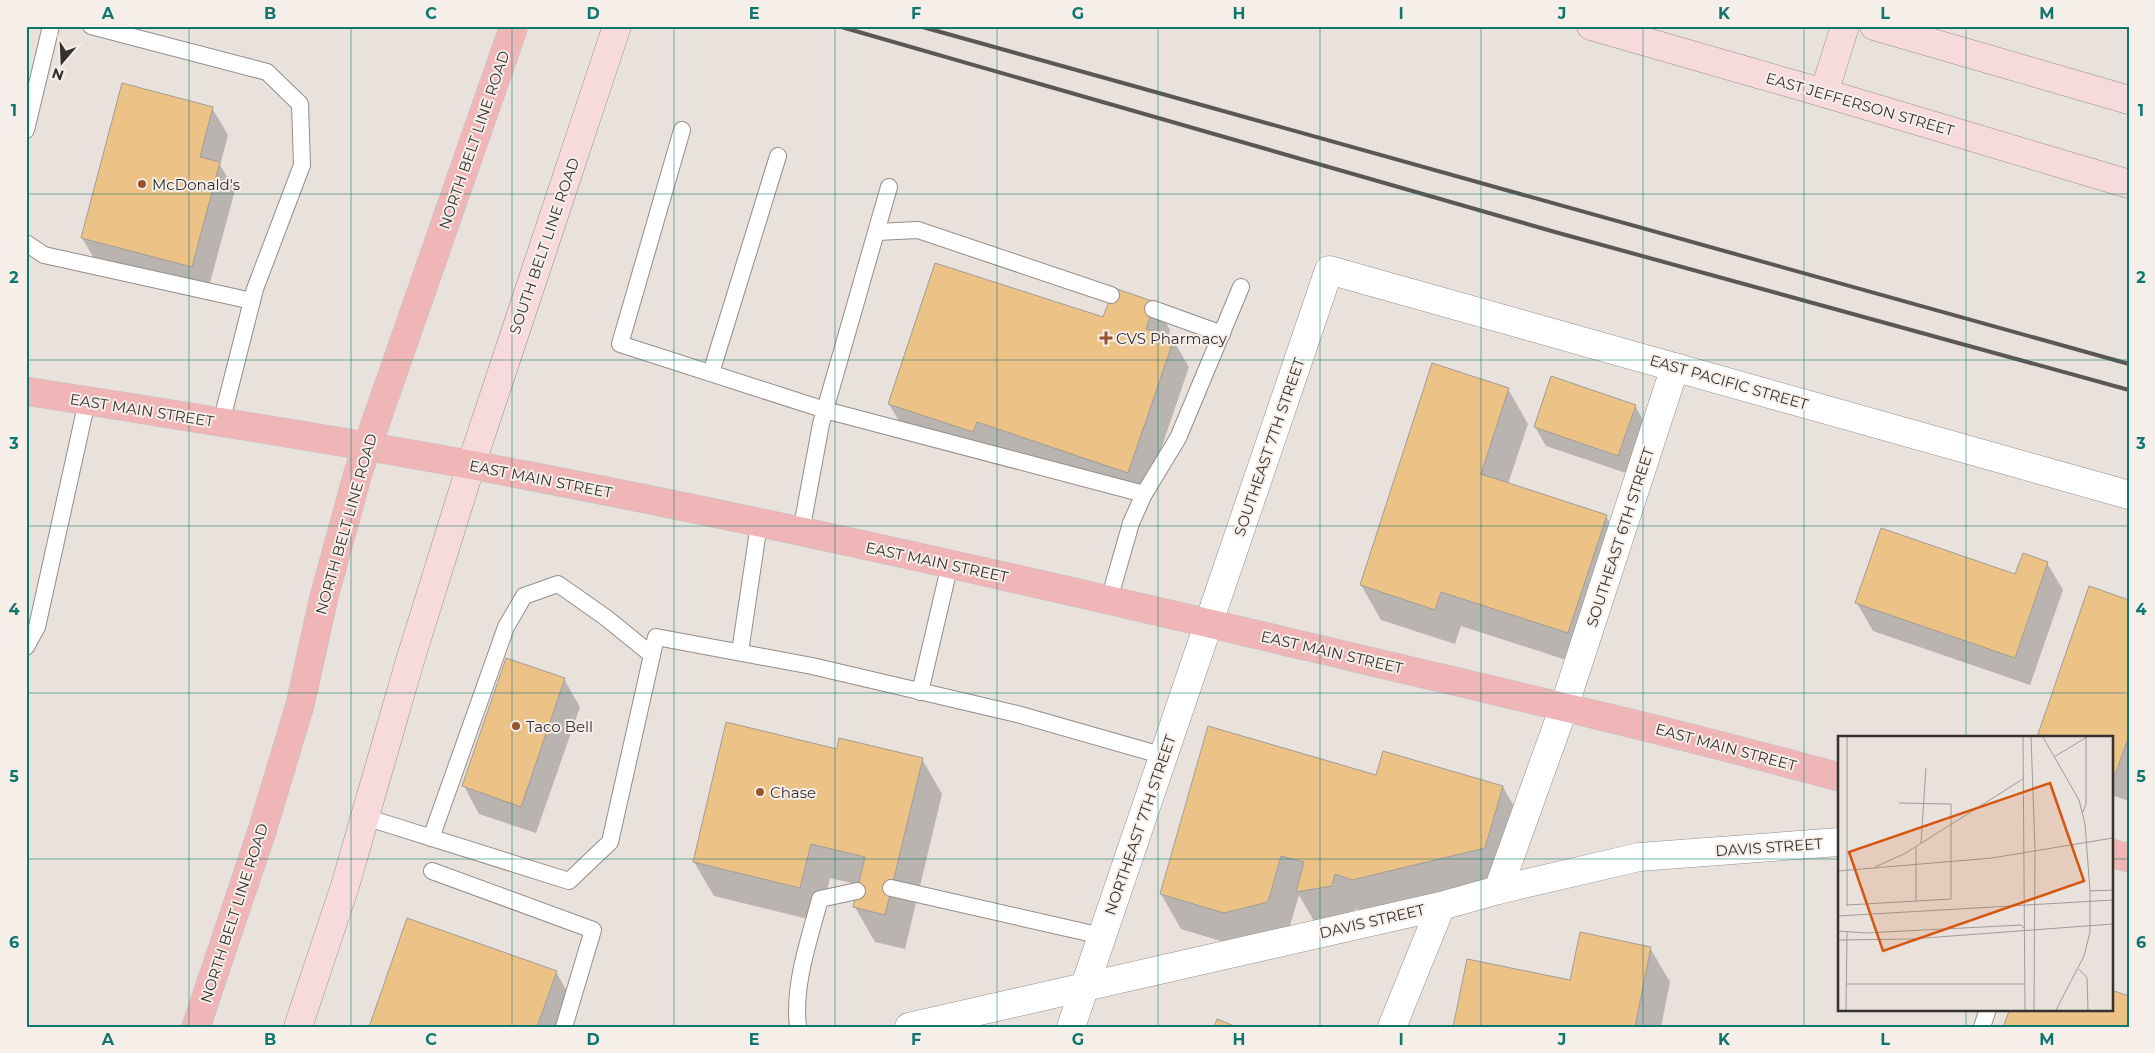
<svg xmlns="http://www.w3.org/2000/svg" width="2155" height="1053" viewBox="0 0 2155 1053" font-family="Montserrat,sans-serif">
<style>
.shadow{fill:#0003}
.building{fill:#edc287;stroke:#a19c96}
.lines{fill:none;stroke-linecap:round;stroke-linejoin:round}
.lane-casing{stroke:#948d89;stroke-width:18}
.street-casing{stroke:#948d89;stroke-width:29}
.secondary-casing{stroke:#948d89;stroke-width:29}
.primary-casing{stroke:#c2c1c1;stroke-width:29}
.lane{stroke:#fff;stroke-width:16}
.street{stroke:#fff;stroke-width:28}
.secondary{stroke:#f7dadb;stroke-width:28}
.primary{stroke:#efb5b7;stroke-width:28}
.rail{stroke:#5b5755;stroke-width:4}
.primary-bridge-casing{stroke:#c2c1c1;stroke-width:29;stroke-linecap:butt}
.primary-bridge{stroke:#efb5b7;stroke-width:28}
.grid{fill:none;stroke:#0f766e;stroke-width:1;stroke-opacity:0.55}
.poi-dot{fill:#9a542b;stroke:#f6eee9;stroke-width:2}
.labels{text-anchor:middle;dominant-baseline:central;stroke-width:4;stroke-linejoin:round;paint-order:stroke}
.street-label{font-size:15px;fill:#34312f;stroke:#f6eee9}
.poi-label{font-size:15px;fill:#34312f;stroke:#f6eee9;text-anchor:start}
.inset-road{fill:none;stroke:#a09b97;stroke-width:1}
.view{fill:#d65510;fill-opacity:0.15;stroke:#d65510;stroke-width:2.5}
.inset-edge{fill:none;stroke:#34312f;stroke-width:2.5}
.neatline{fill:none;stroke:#0f766e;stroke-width:2}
.grid-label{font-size:16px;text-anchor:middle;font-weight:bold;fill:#0f766e}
</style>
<rect width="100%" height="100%" fill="#e8e1dc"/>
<g class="shadow">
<path d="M212,108L228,135L220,165L235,190L207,294L98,265L82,238Z"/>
<path d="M1155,303L1170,330L1168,338L1173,340L1189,367L1144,499L905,431L889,404L1103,318Z"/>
<path d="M1508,389L1528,424L1508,484L1606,516L1626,551L1588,667L1461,626L1455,644L1381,620L1361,585Z"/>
<path d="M1635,406L1646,425L1629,474L1546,446L1535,427Z"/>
<path d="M2047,563L2063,590L2030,685L1873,631L1857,603L2016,576Z"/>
<path d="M2129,601V801L2111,795V737Z"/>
<path d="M564,679L580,707L536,833L479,814L464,786Z"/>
<path d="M922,759L942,794L905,949L875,942L855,907L860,885L830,878L820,922L714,896L694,862Z"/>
<path d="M1377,776L1503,787L1523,822L1505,883L1373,914L1355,909L1352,920L1317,926L1299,895L1287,936L1244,948L1181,929L1161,894Z"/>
<path d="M1650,948L1670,982L1661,1027H1455L1571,982Z"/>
<path d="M556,972L576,1007L569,1027H370Z"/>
</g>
<g class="building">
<path d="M122,83L213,107L200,157L220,162L192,267L81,238Z"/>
<path d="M935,263L1103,317L1114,288L1155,302L1146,329L1174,339L1128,473L977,422L973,432L888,404Z"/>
<path d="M1432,363L1509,388L1481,474L1607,515L1568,633L1441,592L1435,610L1360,585Z"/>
<path d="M1551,376L1636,405L1618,456L1534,427Z"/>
<path d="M1881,528L2015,574L2023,553L2048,562L2015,658L1855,603Z"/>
<path d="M2089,586L2129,600V736L2115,775L2111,773V737H2037Z"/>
<path d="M506,658L565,678L521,807L462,786Z"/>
<path d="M726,722L837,749L839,738L923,758L885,915L853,907L865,857L811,844L800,888L693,862Z"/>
<path d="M1208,726L1376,775L1383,751L1503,786L1485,848L1352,880L1335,874L1332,886L1296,892L1304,862L1281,856L1268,902L1224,913L1160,894Z"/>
<path d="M407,918L557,971L537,1027H369Z"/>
<path d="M1580,932L1651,947L1635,1027H1453L1467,959L1570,980Z"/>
<path d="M2111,990L2129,996V1027H2003L2010,1009H2111Z"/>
<path d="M1217,1019L1237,1027H1214Z"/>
</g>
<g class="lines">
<defs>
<g id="lane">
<path d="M91,26L267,72L300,104L302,165L255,289L221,423"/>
<path d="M26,130L51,26"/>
<path d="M682,130L620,344L825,410L1144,494"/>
<path d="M877,232L918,230L1111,295"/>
<path d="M26,243L44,255L252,301"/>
<path d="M1153,309L1222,334"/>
<path d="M711,373L778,156"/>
<path d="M801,532L821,424L889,187"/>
<path d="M1109,600L1131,523L1144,494L1178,438L1241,287"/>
<path d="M26,647L37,627L87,401"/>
<path d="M740,652L759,524"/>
<path d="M920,692L950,564"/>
<path d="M365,817L569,881L610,842L656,637L812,666L1017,714L1164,756"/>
<path d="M431,838L506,627L524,596L558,584L605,617L652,655"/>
<path d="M432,871L593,930L564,1027"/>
<path d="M891,888L1102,936"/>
<path d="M798,1027C793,985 809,940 820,899L857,891"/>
<path d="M1982,1027L1988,1009"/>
</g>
<g id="street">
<path d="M1498,890L1564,707L1675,367"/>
<path d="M909,1027L1441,906L1498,890L1639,857L1839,842"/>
<path d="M1071,1027L1329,270L2129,495"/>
<path d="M1392,1027L1441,906"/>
</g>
<g id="secondary">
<path d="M1591,26L1824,93L2129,184"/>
<path d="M1874,26L2129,100"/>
<path d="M1824,93L1845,26"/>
<path d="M298,1027L345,886L409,664L471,465L617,26"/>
</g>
<g id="primary">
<path d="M26,391C176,415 327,438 477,466C754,518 1030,581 1305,646C1484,688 1662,729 1839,777"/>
<path d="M2111,853L2129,858"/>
<path d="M196,1027L262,831"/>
</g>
</defs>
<use href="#lane" class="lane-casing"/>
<use href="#street" class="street-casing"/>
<use href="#secondary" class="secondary-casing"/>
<use href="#primary" class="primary-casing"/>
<use href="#lane" class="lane"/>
<use href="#street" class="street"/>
<use href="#secondary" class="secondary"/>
<use href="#primary" class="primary"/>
<g class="rail">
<path d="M838,26L1555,232L2129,390"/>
<path d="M919,26L2129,364"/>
</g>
<defs>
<path id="primary-bridge" d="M262,831L300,705L324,597L358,473L514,26"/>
</defs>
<use href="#primary-bridge" class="primary-bridge-casing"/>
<use href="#primary-bridge" class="primary-bridge"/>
</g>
<path class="grid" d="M189,26V1027M351,26V1027M512,26V1027M674,26V1027M835,26V1027M997,26V1027M1158,26V1027M1320,26V1027M1481,26V1027M1643,26V1027M1804,26V1027M1966,26V737M26,194H2129M26,360H2129M26,526H2129M26,693H2129M26,859H1839M2111,859H2129M1966,1009V1027"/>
<g class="poi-dot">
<circle cx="142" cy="184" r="5"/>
<path d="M1103.5 330.5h5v5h5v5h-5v5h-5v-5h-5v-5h5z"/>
<circle cx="516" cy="726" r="5"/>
<circle cx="760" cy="792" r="5"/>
</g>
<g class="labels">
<g class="street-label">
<text transform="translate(1860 104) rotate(16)">EAST JEFFERSON STREET</text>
<text transform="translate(474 140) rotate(-71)">NORTH BELT LINE ROAD</text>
<text transform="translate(544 246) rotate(-71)">SOUTH BELT LINE ROAD</text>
<text transform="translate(1729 382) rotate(16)">EAST PACIFIC STREET</text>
<text transform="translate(142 410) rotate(9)">EAST MAIN STREET</text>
<text transform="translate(1269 447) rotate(-71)">SOUTHEAST 7TH STREET</text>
<text transform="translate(541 479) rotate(11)">EAST MAIN STREET</text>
<text transform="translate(346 524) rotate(-74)">NORTH BELT LINE ROAD</text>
<text transform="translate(1620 537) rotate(-72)">SOUTHEAST 6TH STREET</text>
<text transform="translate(937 562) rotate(12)">EAST MAIN STREET</text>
<text transform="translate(1332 652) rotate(13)">EAST MAIN STREET</text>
<text transform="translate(1726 747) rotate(15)">EAST MAIN STREET</text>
<text transform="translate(1140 825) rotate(-71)">NORTHEAST 7TH STREET</text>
<text transform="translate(1769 847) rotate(-4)">DAVIS STREET</text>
<text transform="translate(234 913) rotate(-72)">NORTH BELT LINE ROAD</text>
<text transform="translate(1372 921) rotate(-13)">DAVIS STREET</text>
</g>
<g class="poi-label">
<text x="152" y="184">McDonald's</text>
<text x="1116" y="338">CVS Pharmacy</text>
<text x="526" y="726">Taco Bell</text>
<text x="770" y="792">Chase</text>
</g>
</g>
<g transform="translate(1838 736)">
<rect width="275" height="275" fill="#e8e1dc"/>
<path class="inset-road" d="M9,1V170M185,1L187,274M193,1L197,113L196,274M205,1L241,64L247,88L252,155V196L246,220L218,274M216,21L249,1M245,76L248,68V1M83,107L88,32M78,111V165M37,131L66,118L185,43M0,135L154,122L275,102M252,155L275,154M9,169L113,163V68L61,67M0,180L275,164M0,195L28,197L183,189L187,193M0,204L73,203L275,188M241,233L249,242L250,274M8,248H187M8,274L9,196"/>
<path class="view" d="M212,47L246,145L45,215L11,116Z"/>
<rect width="275" height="275" class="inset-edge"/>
</g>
<rect width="2155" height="1053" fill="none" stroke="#f6eee9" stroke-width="55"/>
<g transform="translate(62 62) rotate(199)" stroke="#f6eee9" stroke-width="4" paint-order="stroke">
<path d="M0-4L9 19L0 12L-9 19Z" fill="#34312f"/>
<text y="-8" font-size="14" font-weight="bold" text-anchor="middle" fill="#34312f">N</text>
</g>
<rect x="28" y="28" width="2100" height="998" class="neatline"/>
<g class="grid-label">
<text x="108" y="19">A</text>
<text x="270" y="19">B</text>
<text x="431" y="19">C</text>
<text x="593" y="19">D</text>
<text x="754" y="19">E</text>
<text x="916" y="19">F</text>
<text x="1078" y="19">G</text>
<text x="1239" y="19">H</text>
<text x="1401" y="19">I</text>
<text x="1562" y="19">J</text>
<text x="1724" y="19">K</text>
<text x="1885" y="19">L</text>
<text x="2047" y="19">M</text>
<text x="14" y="116">1</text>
<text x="2141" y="116">1</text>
<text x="14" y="283">2</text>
<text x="2141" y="283">2</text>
<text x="14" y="449">3</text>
<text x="2141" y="449">3</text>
<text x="14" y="615">4</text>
<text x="2141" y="615">4</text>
<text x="14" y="782">5</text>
<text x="2141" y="782">5</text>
<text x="14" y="948">6</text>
<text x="2141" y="948">6</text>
<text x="108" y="1045">A</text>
<text x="270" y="1045">B</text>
<text x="431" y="1045">C</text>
<text x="593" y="1045">D</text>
<text x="754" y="1045">E</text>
<text x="916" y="1045">F</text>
<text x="1078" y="1045">G</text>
<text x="1239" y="1045">H</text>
<text x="1401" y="1045">I</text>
<text x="1562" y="1045">J</text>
<text x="1724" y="1045">K</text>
<text x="1885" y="1045">L</text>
<text x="2047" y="1045">M</text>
</g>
</svg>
